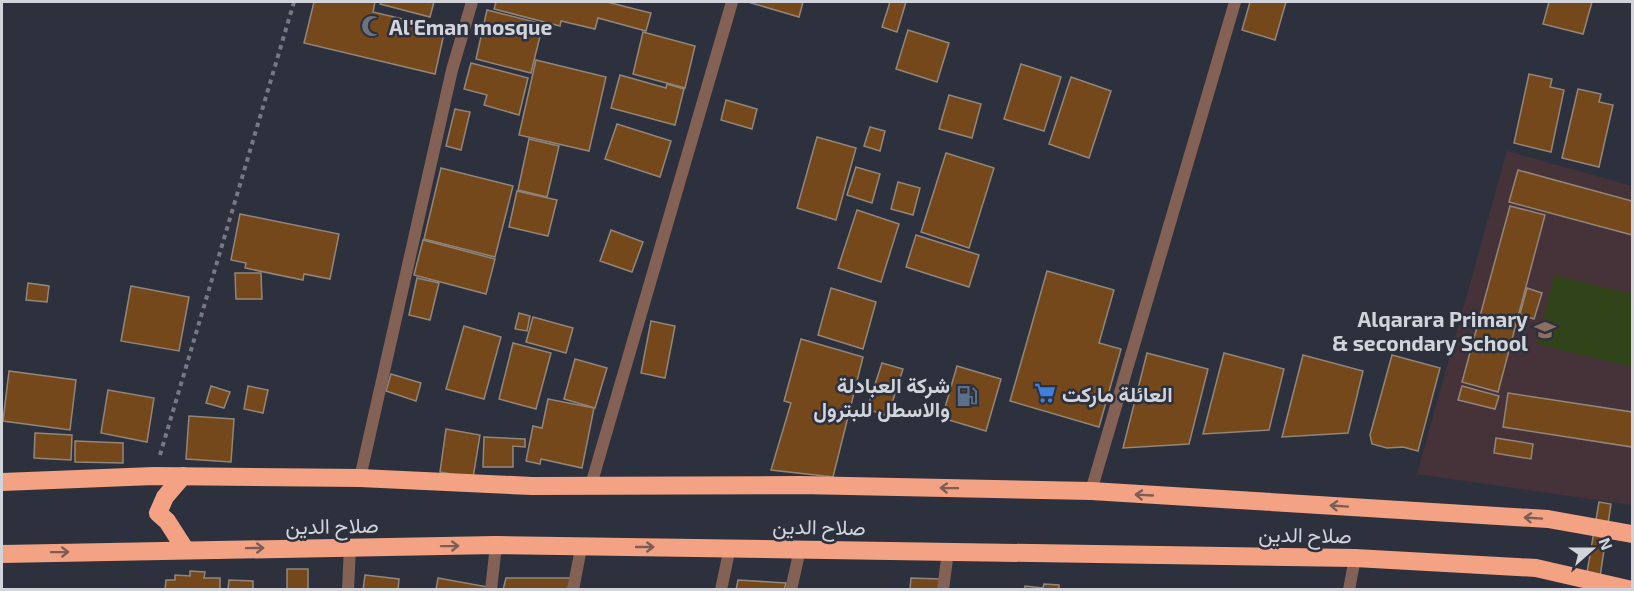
<svg xmlns="http://www.w3.org/2000/svg" width="1634" height="591" viewBox="0 0 1634 591" font-family="'Exo 2',Vazirmatn,sans-serif">
<style>
.education{fill:#46333a}
.pitch{fill:#314319}
.building{fill:#74481a;stroke:#92867b;stroke-width:1.5}
.lines{fill:none;stroke-linecap:round;stroke-linejoin:round}
.path{stroke:#767983;stroke-width:4;stroke-dasharray:4.5 4.5;stroke-linecap:butt}
.lane{stroke:#836255;stroke-width:12}
.street{stroke:#836255;stroke-width:12}
.highway{stroke:#f3a283;stroke-width:18}
.oneway{stroke:#7c5e59}
.labels{text-anchor:middle;dominant-baseline:central;stroke-width:5;stroke-linejoin:round;paint-order:stroke}
.poi-label{font-size:21px;font-weight:bold;fill:#d1d4db;stroke:#2d313d;text-anchor:start}
.street-label{font-size:21px;fill:#d1d4db;stroke:#2d313d}
</style>
<rect width="100%" height="100%" fill="#2d313d"/>
<path class="education" d="M1507,151L1632,186V505L1417,474Z"/>
<path class="pitch" d="M1554,275L1632,294V367L1537,344Z"/>
<g class="building">
<path d="M314,2H375L373,12L445,29L435,74L304,43Z"/>
<path d="M381,2H434L430,17L380,4Z"/>
<path d="M496,2H607L651,13L646,31L598,18L595,29L561,21L560,26L494,9Z"/>
<path d="M748,2H803L799,17Z"/>
<path d="M890,2H906L897,32L882,27Z"/>
<path d="M1250,2H1286L1275,40L1242,30Z"/>
<path d="M1549,2H1592L1583,34L1543,24Z"/>
<path d="M487,10L543,24L531,73L476,59Z"/>
<path d="M908,30L949,43L937,82L896,69Z"/>
<path d="M643,32L695,46L685,88L633,74Z"/>
<path d="M536,60L606,77L589,151L519,135Z"/>
<path d="M471,63L528,78L519,115L484,105L487,95L464,89Z"/>
<path d="M1021,64L1061,77L1044,131L1004,119Z"/>
<path d="M1529,74L1552,79L1550,87L1564,90L1551,152L1514,143Z"/>
<path d="M620,75L666,88L667,84L684,89L675,125L611,108Z"/>
<path d="M1071,77L1111,91L1089,158L1049,144Z"/>
<path d="M1578,89L1601,94L1599,102L1613,105L1599,167L1562,158Z"/>
<path d="M949,95L981,104L972,138L939,129Z"/>
<path d="M726,100L757,109L752,129L721,120Z"/>
<path d="M455,109L470,112L461,150L446,146Z"/>
<path d="M617,124L671,141L660,177L605,159Z"/>
<path d="M870,127L885,131L880,151L864,146Z"/>
<path d="M817,137L856,148L836,220L797,208Z"/>
<path d="M529,139L559,146L547,197L518,190Z"/>
<path d="M946,153L994,168L969,248L921,232Z"/>
<path d="M856,167L880,174L872,203L847,195Z"/>
<path d="M441,168L513,186L495,257L424,239Z"/>
<path d="M1518,170L1632,201V235L1509,202Z"/>
<path d="M898,182L920,188L913,215L891,209Z"/>
<path d="M517,191L557,200L548,236L509,227Z"/>
<path d="M1510,206L1545,215L1498,392L1462,382Z"/>
<path d="M857,210L899,224L881,282L838,268Z"/>
<path d="M240,214L339,234L330,279L304,274L303,280L245,268L246,263L231,260Z"/>
<path d="M611,230L643,242L632,272L600,261Z"/>
<path d="M916,235L979,255L969,287L906,267Z"/>
<path d="M423,240L495,259L486,294L414,275Z"/>
<path d="M1047,271L1114,290L1099,343L1121,349L1099,427L1010,401Z"/>
<path d="M235,273H261L262,299H236Z"/>
<path d="M417,278L439,283L430,320L409,315Z"/>
<path d="M28,283L49,286L47,302L26,300Z"/>
<path d="M131,286L189,297L179,351L121,341Z"/>
<path d="M831,288L876,302L863,349L818,335Z"/>
<path d="M1527,288L1542,293L1534,319L1520,314Z"/>
<path d="M519,313L530,316L527,331L515,329Z"/>
<path d="M533,317L573,328L566,353L526,342Z"/>
<path d="M651,321L675,326L665,378L641,373Z"/>
<path d="M464,326L501,337L484,399L446,389Z"/>
<path d="M801,339L863,357L833,477L771,470L791,403L784,401Z"/>
<path d="M513,343L551,353L536,409L499,399Z"/>
<path d="M1147,353L1208,369L1189,444L1123,448Z"/>
<path d="M1224,353L1284,369L1269,430L1203,434Z"/>
<path d="M1303,355L1363,371L1348,433L1282,437Z"/>
<path d="M1392,355L1440,368L1418,451L1403,447L1387,448L1372,444L1370,435Z"/>
<path d="M575,359L607,368L595,408L564,399Z"/>
<path d="M882,363L903,369L888,416L867,409Z"/>
<path d="M957,366L1001,379L986,431L942,418Z"/>
<path d="M9,371L76,380L70,430L3,421Z"/>
<path d="M391,374L421,383L416,401L386,391Z"/>
<path d="M211,386L230,392L224,408L206,403Z"/>
<path d="M248,386L268,390L263,413L244,409Z"/>
<path d="M1462,386L1499,396L1495,409L1458,400Z"/>
<path d="M108,390L154,398L147,442L101,433Z"/>
<path d="M1508,393L1632,412V447L1503,427Z"/>
<path d="M548,399L594,408L582,468L541,459L540,464L526,461L533,426L542,428Z"/>
<path d="M189,416L234,419L231,462L186,459Z"/>
<path d="M446,429L480,435L473,478L440,472Z"/>
<path d="M35,433L72,435L71,460L34,458Z"/>
<path d="M484,437L525,439V447L513,446V467H483Z"/>
<path d="M1496,438L1533,444L1531,459L1494,453Z"/>
<path d="M75,441L123,443V463L75,462Z"/>
<path d="M1599,502L1611,504L1598,590H1584Z"/>
<rect x="287" y="569" width="21" height="21"/>
<path d="M190,571L205,572L204,578H220V590H165L166,580H175V575L190,576Z"/>
<path d="M365,575L399,579L398,590H363Z"/>
<path d="M438,578L488,587L487,590H436Z"/>
<path d="M506,578H572L570,590H503Z"/>
<path d="M911,578L940,579L939,590H893L910,589Z"/>
<path d="M229,580L253,581V590H228Z"/>
<path d="M738,580L786,583L784,590H736Z"/>
<path d="M1044,584L1059,585V590H1024L1025,586L1043,588Z"/>
</g>
<g class="lines">
<path class="path" d="M160,455L294,2"/>
<g class="lane">
<path d="M360,478L452,70L472,2"/>
<path d="M591,485L732,2"/>
<path d="M1091,491L1235,2"/>
<path d="M348,590L350,547"/>
<path d="M491,590L496,545"/>
<path d="M573,590L581,548"/>
<path d="M721,590L730,547"/>
<path d="M791,590L800,549"/>
<path d="M943,590L948,551"/>
</g>
<path class="street" d="M1349,590L1355,558"/>
<g class="highway">
<path d="M183,476L165,497L158,513L167,521L185,549"/>
<path d="M2,482L154,476L360,478L532,486L800,485L1091,491L1548,519L1632,534"/>
<path d="M2,554L496,545L1355,558L1536,568L1632,590"/>
</g>
</g>
<defs><path id="oneway-shaft" d="M-6 0H5M1.5-3L5.5 0L1.5 3" fill="none" stroke-width="1.6" stroke-linecap="round" stroke-linejoin="round" transform="scale(1.5)"/></defs>
<g class="oneway">
<use href="#oneway-shaft" transform="translate(949 488) rotate(-179)"/>
<use href="#oneway-shaft" transform="translate(1144 495) rotate(-177)"/>
<use href="#oneway-shaft" transform="translate(1339 506) rotate(-176)"/>
<use href="#oneway-shaft" transform="translate(1533 518) rotate(-176)"/>
<use href="#oneway-shaft" transform="translate(450 546) rotate(-1)"/>
<use href="#oneway-shaft" transform="translate(645 547)"/>
<use href="#oneway-shaft" transform="translate(255 548) rotate(-1)"/>
<use href="#oneway-shaft" transform="translate(60 552) rotate(-1)"/>
</g>
<defs>
<symbol id="mosque-bare" viewBox="-9 -9 18 18"><path d="M3.5-4.9A6 6 0 1 0 3.5 4.9A5 5 0 1 1 3.5-4.9Z" fill="#6b7280" stroke="#2d313d" stroke-width="2.5" paint-order="stroke"/></symbol>
<symbol id="school-bare" viewBox="-9 -9 18 18"><path d="M0-5L7-2L0 1L-7-2ZM-4 1L0 2.5L4 1V4Q0 6-4 4Z" fill="#8d6e63" stroke="#2d313d" stroke-width="2.5" paint-order="stroke"/></symbol>
<symbol id="supermarket-bare" viewBox="-9 -9 18 18"><path d="M-6-5.5h2.5l.6 2H6L4.5 2H-2.5L-4.4-4H-6ZM-1.5 3.2a1.3 1.3 0 1 0 .1 0ZM3 3.2a1.3 1.3 0 1 0 .1 0Z" fill="#3f7fe0" stroke="#2d313d" stroke-width="2.5" paint-order="stroke"/></symbol>
<symbol id="fuel-bare" viewBox="-9 -9 18 18"><path d="M-5.5-6h7V0h2V4h1.3V-2.5L3-4.5l.8-.8L6-3V5H2.5V1h-1V6h-7ZM-4.2-4.7v3.2H.2V-4.7Z" fill="#5c6f8a" stroke="#2d313d" stroke-width="2.5" paint-order="stroke"/></symbol>
</defs>
<g fill-rule="evenodd">
<use href="#mosque-bare" x="357" y="11" width="30" height="30"/>
<use href="#school-bare" x="1530" y="315" width="30" height="30"/>
<use href="#supermarket-bare" x="1030" y="378" width="30" height="30"/>
<use href="#fuel-bare" x="952" y="381" width="30" height="30"/>
</g>
<g class="labels">
<g class="poi-label">
<text x="389" y="26">Al'Eman mosque</text>
<text x="1528" y="318" text-anchor="end">Alqarara Primary<tspan x="1528" dy="24">&amp; secondary School</tspan></text>
<text x="950" y="384" text-anchor="end">شركة العبادلة<tspan x="950" dy="24">والاسطل للبترول</tspan></text>
<text x="1062" y="393">العائلة ماركت</text>
</g>
<g class="street-label">
<text transform="translate(332 525) rotate(-1)">صلاح الدين</text>
<text transform="translate(819 526) rotate(1)">صلاح الدين</text>
<text transform="translate(1305 534) rotate(1)">صلاح الدين</text>
</g>
</g>
<rect width="1634" height="591" fill="none" stroke="#d1d4db" stroke-width="6"/>
<g transform="translate(1592 549) rotate(69)" stroke="#2d313d" stroke-width="4.5" paint-order="stroke">
<path d="M0-4.5L10 22L0 15L-10 22Z" fill="#d1d4db"/>
<text y="-9" font-size="16" font-weight="bold" text-anchor="middle" fill="#d1d4db">N</text>
</g>
</svg>
